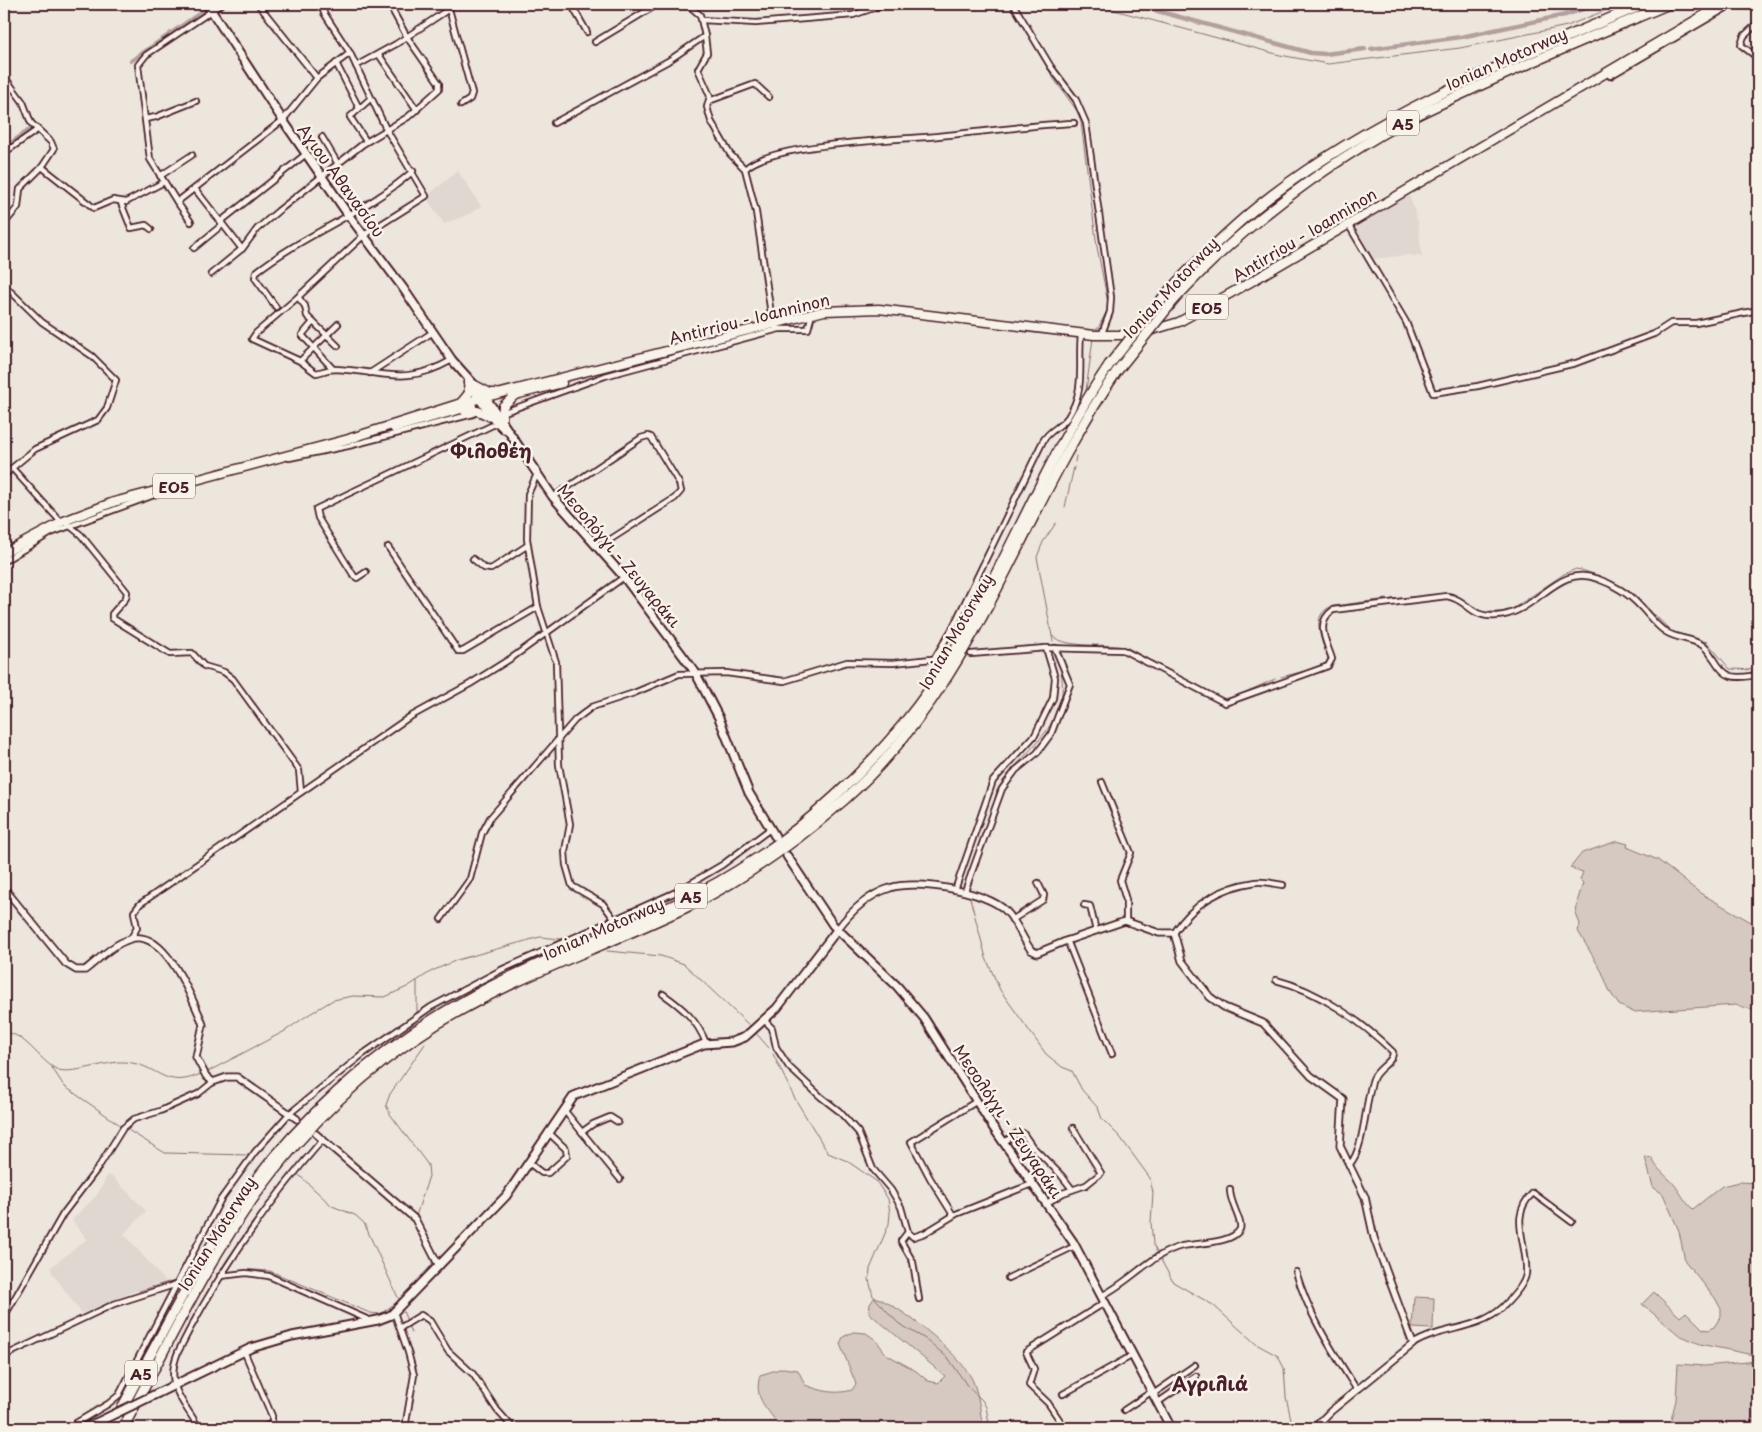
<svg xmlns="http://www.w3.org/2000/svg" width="1762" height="1432" viewBox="0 0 1762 1432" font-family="'Playpen Sans',sans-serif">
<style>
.built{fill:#e0d7d0}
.green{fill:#d5c9c2;stroke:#907476}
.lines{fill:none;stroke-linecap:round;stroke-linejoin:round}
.stream{stroke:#896c6f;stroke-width:1}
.canal{stroke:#b39f9d;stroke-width:4.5}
.minor-casing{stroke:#4a1f2b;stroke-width:8}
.tertiary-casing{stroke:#4a1f2b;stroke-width:9}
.secondary-casing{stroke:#4a1f2b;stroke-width:11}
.primary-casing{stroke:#4a1f2b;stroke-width:11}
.motorway-casing{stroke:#4a1f2b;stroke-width:12}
.minor{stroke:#f7f3e8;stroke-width:4.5}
.tertiary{stroke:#f7f3e8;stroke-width:5.5}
.secondary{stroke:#f7f3e8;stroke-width:7}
.primary{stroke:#f7f3e8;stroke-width:8}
.motorway{stroke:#f7f3e8;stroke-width:9}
.secondary-bridge-casing{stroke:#4a1f2b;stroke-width:11;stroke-linecap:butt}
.motorway-bridge-casing{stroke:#4a1f2b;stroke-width:12;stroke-linecap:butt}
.secondary-bridge{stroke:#f7f3e8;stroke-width:7}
.motorway-bridge{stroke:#f7f3e8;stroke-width:9}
.labels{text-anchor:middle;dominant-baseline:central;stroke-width:5;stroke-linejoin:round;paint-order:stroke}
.shield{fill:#f7f3e8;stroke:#7e5f64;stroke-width:1}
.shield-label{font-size:15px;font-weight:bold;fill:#4a1f2b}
.street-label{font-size:16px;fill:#4a1f2b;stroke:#f7f3e8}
.quarter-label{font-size:19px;font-weight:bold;fill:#4a1f2b;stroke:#f7f3e8}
</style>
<rect width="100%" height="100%" fill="#ece6dd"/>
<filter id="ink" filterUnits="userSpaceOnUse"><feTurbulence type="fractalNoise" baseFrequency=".02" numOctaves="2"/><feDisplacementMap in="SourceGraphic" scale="10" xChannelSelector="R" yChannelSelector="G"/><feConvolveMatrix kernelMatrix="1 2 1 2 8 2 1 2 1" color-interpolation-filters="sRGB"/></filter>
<g filter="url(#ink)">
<g class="built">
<path d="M458,171L481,206L469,214L444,224L426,197Z"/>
<path d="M1408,192L1418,222L1422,257L1409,255L1372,259L1351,225Z"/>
<path d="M108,1175L113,1177L146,1211L124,1234L165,1281L127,1294L82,1314L51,1271V1267L87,1239L72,1220L97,1195Z"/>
</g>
<g class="green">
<path d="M1617,841L1628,844L1627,847L1658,860L1700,893L1758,926V1011L1736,1005L1633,1012L1619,1005L1610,992L1602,972L1578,931L1580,924L1576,914L1578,899L1583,883L1580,880L1583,872L1570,868L1582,853Z"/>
<path d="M1645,1157L1652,1158C1656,1168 1662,1172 1670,1180C1679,1188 1683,1201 1693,1209L1722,1186L1739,1182L1758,1183V1428H1669L1676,1400L1678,1364L1704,1366L1758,1361V1356L1700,1344L1679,1335L1642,1304L1654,1292L1680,1317L1686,1312L1703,1329L1709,1330L1714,1327L1721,1316V1309L1715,1298L1685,1261L1679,1231L1663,1194L1653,1187Z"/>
<path d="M875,1297C902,1307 959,1353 972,1379C979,1394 980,1412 983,1428H780C768,1407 753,1401 760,1375L783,1368L798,1370L805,1385C821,1391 835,1395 852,1390L856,1384L840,1344L843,1337L853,1332L866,1333L876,1340L886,1354L916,1371L928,1381L938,1383L945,1376L869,1313L870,1304Z"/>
<path d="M1414,1297L1434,1298L1433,1329L1412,1328Z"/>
</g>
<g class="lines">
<g class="stream">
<path d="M1009,4L1054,79L1080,115L1097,247L1108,303"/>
<path d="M1092,4L1280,55L1328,64L1460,48L1494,41L1567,26L1621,4"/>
<path d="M1096,332L1108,309"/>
<path d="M1086,391L1093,338"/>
<path d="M1075,462L1076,456"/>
<path d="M1065,507L1074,467"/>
<path d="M1391,599L1452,593L1482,612H1502L1514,608L1564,574L1576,569L1585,571L1611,581L1635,595L1671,631L1707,642L1730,669L1758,670"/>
<path d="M1052,636C1070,650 1106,642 1128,648L1214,695"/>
<path d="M1053,641L1037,557L1043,542L1056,523"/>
<path d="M1323,665L1328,660C1324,644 1307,614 1333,606L1387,599"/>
<path d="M1281,677L1317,668"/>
<path d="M1222,699L1232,698L1275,679"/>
<path d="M993,808L997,790L1003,781C1032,743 1075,719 1059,663"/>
<path d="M970,898L986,958L1000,990L1046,1054L1062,1067L1072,1071L1082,1090L1098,1108L1102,1119L1120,1137L1150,1178L1153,1193L1151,1222L1153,1244L1157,1253"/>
<path d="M607,951L661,956L684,964L751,1027"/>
<path d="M417,1013V981"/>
<path d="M4,1032C25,1033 38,1059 56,1069C70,1076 105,1061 124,1062C160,1064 163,1092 203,1073"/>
<path d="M755,1032L769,1048"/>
<path d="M773,1054L794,1097L828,1153L847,1161L876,1181L888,1199L890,1213L889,1224L870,1269L869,1280L873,1296L898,1323L927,1340L949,1359L968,1387L982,1400L986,1407L990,1428"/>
<path d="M51,1066L64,1086L123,1127"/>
<path d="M207,1072L285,1031L308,1015L333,1000L353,996L385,997L407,987L432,971L457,960L540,937L561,939"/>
<path d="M128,1130L165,1153L249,1155"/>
<path d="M299,1175L332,1206L355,1215L364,1223L400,1302"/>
<path d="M416,1216L429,1176L428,1165L390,1114L386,1105L390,1094L425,1044"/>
<path d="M1161,1260L1173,1282L1213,1305L1256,1344L1278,1356L1284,1368L1286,1397L1293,1428"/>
<path d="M231,1272L254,1270L270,1271L370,1313L380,1314L399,1301L432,1266V1260L416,1228"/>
<path d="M139,1291L168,1282"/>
<path d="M403,1311L407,1321"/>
<path d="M408,1325L411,1333"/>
<path d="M45,1334L131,1295"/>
</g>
<g class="canal">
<path d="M1132,4L1311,53L1325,54L1365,49"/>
<path d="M1371,49L1461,37L1565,15L1597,4"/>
<path d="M131,61L206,9"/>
<path d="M4,148L32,128"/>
</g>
<defs>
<g id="minor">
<path d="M222,4L146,55L138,65L150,159L177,202L283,120L317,78L350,53"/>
<path d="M258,4L317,78"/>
<path d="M321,4L324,13L350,53L386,129L426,196L364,235L298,297L256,333L252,339L300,361L316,373C322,372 328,369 335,369C384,371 404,387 452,360"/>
<path d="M571,4L587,32"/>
<path d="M687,4L700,15L705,36L707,53L698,69L710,96L707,107L711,121L730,154L745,169L756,212L771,314L773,323L779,329"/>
<path d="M1013,4L1051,67L1076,100L1086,123L1111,297L1110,312L1101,336"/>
<path d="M702,20L756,23L853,15L885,4"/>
<path d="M1758,23L1744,36L1741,45L1758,58"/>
<path d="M595,42L658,4"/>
<path d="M379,55L417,110"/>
<path d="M336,63L359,108"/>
<path d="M356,66L396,44L449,9L472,93L470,99L461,105"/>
<path d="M1608,71L1610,76L1733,4"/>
<path d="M4,76L23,102L31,123L51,142L54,149L42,167L20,189L18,207L4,224L6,235L4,240"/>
<path d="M709,101L755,84L769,97"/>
<path d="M145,119L156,117L196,101"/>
<path d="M554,123L668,61L705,36"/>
<path d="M322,137L338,164"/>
<path d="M366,141L350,117L371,98"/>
<path d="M4,153L37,130"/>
<path d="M42,167L94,208L113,200L126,202L164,182"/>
<path d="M745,169C770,143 898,140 938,136C984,132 1028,125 1074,123"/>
<path d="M160,176L192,155"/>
<path d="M195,189L242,249"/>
<path d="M177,202L191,222"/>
<path d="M121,203L131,228L146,225L151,229"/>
<path d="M220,222L306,154"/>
<path d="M1348,224L1406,322L1433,393L1478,386L1576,363L1654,334L1671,323H1696L1758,310"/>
<path d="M194,248L222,225"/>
<path d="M211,274L243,248L257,229L278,211L363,144L408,117L439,89V83L407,37L389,4"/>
<path d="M4,285L42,322L92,356L116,380L107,408L98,420L35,449L12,468L61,522"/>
<path d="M298,297L305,306L307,316L338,346"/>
<path d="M276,307L255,278L256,272C306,233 366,213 413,171"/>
<path d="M313,322L302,335L333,369"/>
<path d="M300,361L338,324"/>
<path d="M370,373L433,332"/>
<path d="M502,413L605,376L779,329H808L812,314"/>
<path d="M289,458L348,446L473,414"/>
<path d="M537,474L528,494L527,539L538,607L556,662L559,765L570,824L565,851L566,865L572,886L603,904L615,920"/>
<path d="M4,476L12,468"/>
<path d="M553,497L641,438L648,436L651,437L679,483L681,491L675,498L597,548"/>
<path d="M64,521L81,535L127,592L126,598L112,614V618L170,654L192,653L204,666L224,672L233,679L299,770L301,792"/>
<path d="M388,547L458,651H463L538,607"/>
<path d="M473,559L484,568L491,569L528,545"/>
<path d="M4,561L51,533L165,491"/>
<path d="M366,572L357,578L354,576L318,518L316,509L497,423"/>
<path d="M971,654L1046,648L1123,650L1225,703L1328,666L1332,659C1327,642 1314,623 1333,610L1447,596C1469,600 1469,618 1497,616C1537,614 1557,562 1598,579C1613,584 1629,594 1639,605C1648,614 1656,626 1666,632C1677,639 1691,638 1702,645C1707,648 1710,654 1714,659C1727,681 1735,678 1758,675"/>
<path d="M934,659L952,629L1043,441C1049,430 1061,427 1068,417C1086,390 1078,364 1081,334"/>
<path d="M1102,782L1131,853L1120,880L1126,900V921"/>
<path d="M955,890L993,781L1035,735L1053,698L1055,678L1046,648"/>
<path d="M965,891L1002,789L1016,770L1037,753L1051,734L1070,684L1055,648"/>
<path d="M1084,905L1090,906L1096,931"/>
<path d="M441,919L470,879L482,833L490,818L575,720L592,707L634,693L679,674L726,673L784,681L847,662L893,663L941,658"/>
<path d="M1012,920L1043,900L1044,895L1038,883"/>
<path d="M1174,933C1193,904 1221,887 1256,882C1264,881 1275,884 1283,885"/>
<path d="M131,938L137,928L134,912L140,904L408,718L470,684L513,657L624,577"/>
<path d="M1067,940L1112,1054"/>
<path d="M1276,980C1319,991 1361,1021 1393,1052C1394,1062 1377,1068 1373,1079C1365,1101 1365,1147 1350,1164"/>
<path d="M663,994C683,1008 697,1020 706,1043"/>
<path d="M765,1021L772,1028L776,1047L789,1067L821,1097L839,1111L858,1132L873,1169L891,1190L901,1207L908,1232L913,1237L925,1233L956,1214L1032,1184"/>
<path d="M564,1110L620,1179"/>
<path d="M582,1132L593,1124L610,1117L618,1122"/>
<path d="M1003,1143L1017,1133H1023L1032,1146L1061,1175L1072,1189"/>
<path d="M529,1163L542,1173H548L567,1156L566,1149L548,1132"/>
<path d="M1047,1203L1063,1193L1086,1185L1101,1173L1073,1128"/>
<path d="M953,1215L930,1178L911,1142L977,1101"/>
<path d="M908,1232L901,1241L913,1262L919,1299"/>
<path d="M1296,1272C1309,1316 1333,1352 1357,1390"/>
<path d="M220,1276L246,1273L269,1276L371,1321"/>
<path d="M1008,1278L1075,1246"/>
<path d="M1101,1296C1129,1283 1151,1254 1182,1246C1196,1243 1233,1244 1240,1229C1243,1221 1229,1202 1230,1189"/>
<path d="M394,1312L408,1352L414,1375L405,1428"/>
<path d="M4,1317L63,1214L98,1168L123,1128L134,1119L160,1111L198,1094L213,1082"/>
<path d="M400,1328L421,1315L430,1321L448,1351L473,1374L497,1410L513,1428"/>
<path d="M1413,1344C1440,1327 1478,1330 1502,1308C1509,1301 1525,1285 1526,1274C1529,1246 1507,1216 1533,1193L1572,1222"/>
<path d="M244,1351L272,1416V1423L264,1428"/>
<path d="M4,1356L114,1304L177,1284"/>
<path d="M1063,1394L1133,1355"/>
<path d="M1153,1394L1195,1365"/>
<path d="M1157,1403L1196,1376"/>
<path d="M1124,1410L1151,1392"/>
<path d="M76,1423L108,1404L119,1395L221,1199L255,1152L289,1114L363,1054L431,1007L501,970L676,892L722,865L770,829"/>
<path d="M199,1428C183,1400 164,1386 178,1352C217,1274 266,1205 323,1139"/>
<path d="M1065,1428L1048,1403L1029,1385L1034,1369L1026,1352L1104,1303"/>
</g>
<g id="tertiary">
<path d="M4,888L66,964L76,970H85C98,960 113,944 130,939C164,928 190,994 201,1019L203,1025L196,1057L206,1076L213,1082L227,1077H237L297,1119"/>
<path d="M837,930C851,911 867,895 890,888C915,879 987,891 1006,911C1017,922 1022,938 1031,950L1037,953L1066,941L1125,921L1159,933H1174L1182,961L1210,997L1224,1007L1263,1023L1311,1076L1343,1099L1340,1146L1365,1197L1374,1238L1413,1344L1331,1411L1314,1428"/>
<path d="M316,1134L415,1219L439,1266"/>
</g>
<g id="secondary">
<path d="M207,4L280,116L347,213L403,288L452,360L486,398L553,497L624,577L695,672L719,718L749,793L775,836"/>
<path d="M468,383L493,418L504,429"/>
<path d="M787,856L833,925L897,986L924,1018L993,1127L1073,1242L1171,1428"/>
<path d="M158,1393L251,1348L292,1336L378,1320L391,1315L506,1196L574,1096L704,1044L732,1042L745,1037L777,1008L837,930"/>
<path d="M84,1428L100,1421"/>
</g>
<g id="primary">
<path d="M475,385L490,393H496"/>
<path d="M515,395L562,383"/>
<path d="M460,404L469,393L468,382"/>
<path d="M465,411H478L493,418"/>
<path d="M502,421L503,406L514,396"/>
<path d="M394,428L472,406"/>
<path d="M351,438L458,404L824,311L879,309L1094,335H1136L1179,322L1249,283L1723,4"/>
<path d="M4,553L64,521L114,502L356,437"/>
</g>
<g id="motorway">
<path d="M1166,294C1199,259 1233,225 1271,196C1382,111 1517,58 1644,4"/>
<path d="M1174,300C1230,238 1296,187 1367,143C1398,123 1431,108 1464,93C1531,61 1600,33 1669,4"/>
<path d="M111,1428C150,1358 185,1285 229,1217C291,1125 375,1048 473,996C546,956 626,931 700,892C748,867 795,833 835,796C887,749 932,693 966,631C1015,543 1052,449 1109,365"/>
<path d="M123,1428C165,1350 204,1266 257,1193C305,1127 367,1067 437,1024C518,974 610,945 695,903C749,876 798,840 844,800C979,681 1018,514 1117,371"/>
</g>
</defs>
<use href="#minor" class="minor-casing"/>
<use href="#tertiary" class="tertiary-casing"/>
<use href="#secondary" class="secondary-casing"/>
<use href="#primary" class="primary-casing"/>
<use href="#motorway" class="motorway-casing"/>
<use href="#minor" class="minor"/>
<use href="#tertiary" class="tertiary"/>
<use href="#secondary" class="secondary"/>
<use href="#primary" class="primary"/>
<use href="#motorway" class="motorway"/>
<defs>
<path id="secondary-bridge" d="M100,1421L158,1393"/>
<g id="motorway-bridge">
<path d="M1109,365L1166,294"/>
<path d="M1117,371L1174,300"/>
</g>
</defs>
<use href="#secondary-bridge" class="secondary-bridge-casing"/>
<use href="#motorway-bridge" class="motorway-bridge-casing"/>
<use href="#secondary-bridge" class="secondary-bridge"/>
<use href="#motorway-bridge" class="motorway-bridge"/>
</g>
</g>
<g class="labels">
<g class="shield">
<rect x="1387" y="110.5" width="32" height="25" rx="4"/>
<rect x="1186" y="294.5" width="42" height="25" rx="4"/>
<rect x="153" y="473.5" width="42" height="25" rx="4"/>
<rect x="675" y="883.5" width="32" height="25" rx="4"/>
<rect x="125" y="1360.5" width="32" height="25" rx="4"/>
</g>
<g class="shield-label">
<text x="1403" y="123">Α5</text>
<text x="1207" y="307">ΕΟ5</text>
<text x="174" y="486">ΕΟ5</text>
<text x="691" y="896">Α5</text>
<text x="141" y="1373">Α5</text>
</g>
<g class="street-label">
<text transform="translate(1506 58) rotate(-24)">Ionian Motorway</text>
<text transform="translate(342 180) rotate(54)">Αγιου Αθανασίου</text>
<text transform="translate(1304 234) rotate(-31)">Antirriou - Ioanninon</text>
<text transform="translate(1170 287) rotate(-47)">Ionian Motorway</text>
<text transform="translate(749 318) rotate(-14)">Antirriou - Ioanninon</text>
<text transform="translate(620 555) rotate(50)">Μεσολόγγι - Ζευγαράκι</text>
<text transform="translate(955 631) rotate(-60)">Ionian Motorway</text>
<text transform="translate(603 928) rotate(-24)">Ionian Motorway</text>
<text transform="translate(1009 1121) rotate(56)">Μεσολόγγι - Ζευγαράκι</text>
<text transform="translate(216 1233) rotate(-58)">Ionian Motorway</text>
</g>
<g class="quarter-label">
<text x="491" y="450">Φιλοθέη</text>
<text x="1210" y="1383">Αγριλιά</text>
</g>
</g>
<rect width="1762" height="1432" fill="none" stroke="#f7f3e8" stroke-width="20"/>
<rect x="10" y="10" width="1742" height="1412" fill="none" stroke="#4a1f2b" stroke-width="2" filter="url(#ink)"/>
</svg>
